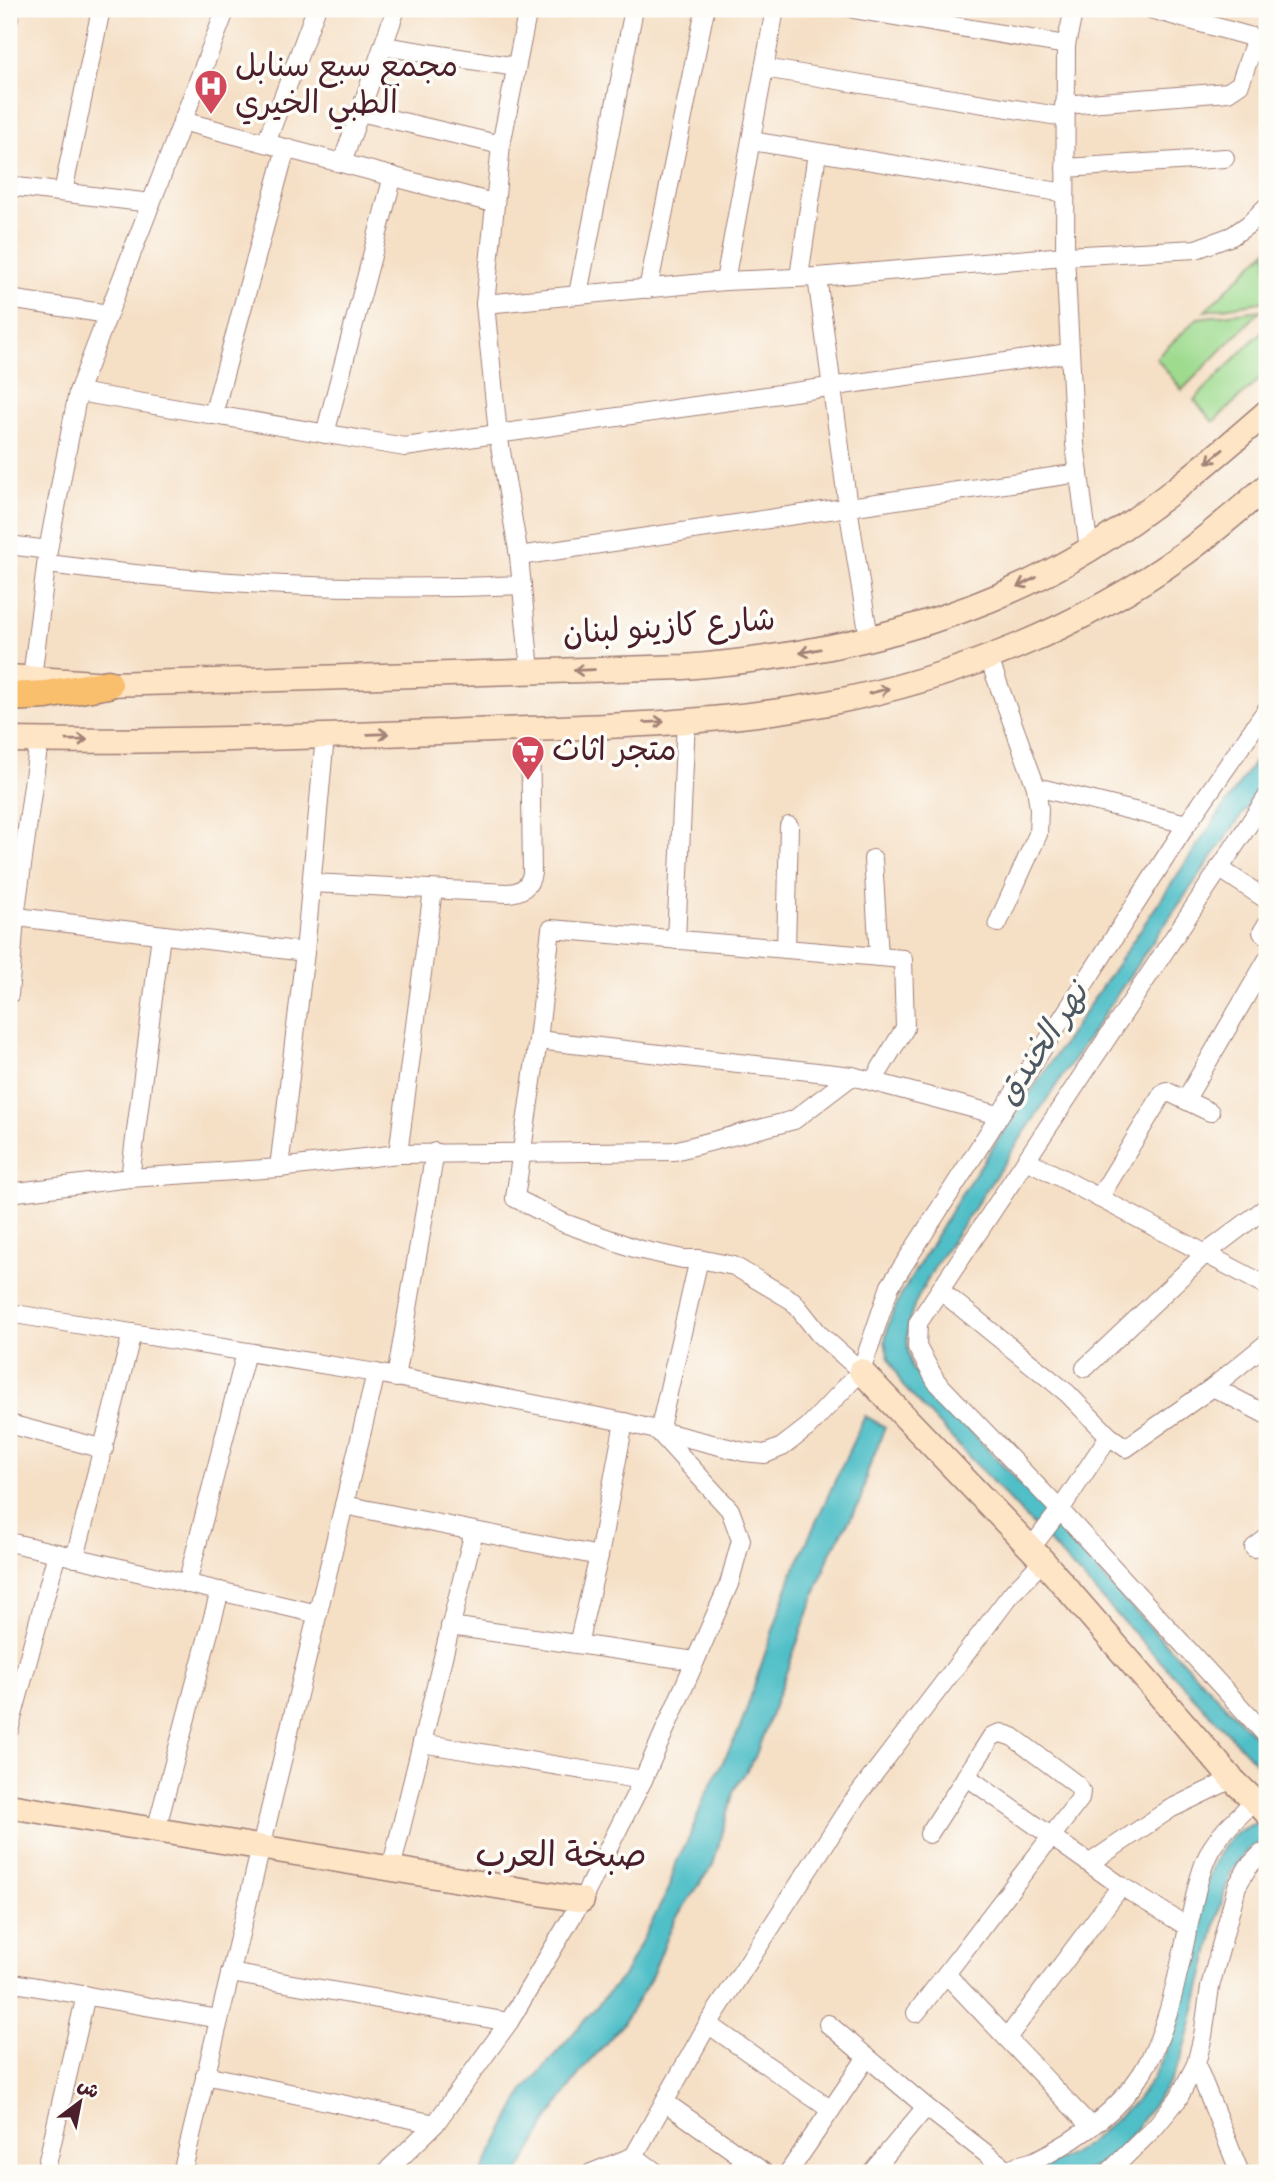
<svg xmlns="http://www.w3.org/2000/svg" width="1276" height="2182" viewBox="0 0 1276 2182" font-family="'Indie Flower','Playpen Sans Arabic',sans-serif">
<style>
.green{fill:#9edb8f;stroke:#747d5d;stroke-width:2}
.water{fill:#51bfc8;stroke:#4e6f7a;stroke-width:2}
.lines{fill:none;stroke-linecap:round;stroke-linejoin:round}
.street-casing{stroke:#a07f78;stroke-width:20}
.secondary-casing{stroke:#a07f78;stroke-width:27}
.primary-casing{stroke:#a07f78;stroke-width:31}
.street{stroke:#fff;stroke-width:18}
.secondary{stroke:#fde5c5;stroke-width:24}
.primary{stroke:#f9bf6d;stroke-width:28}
.oneway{stroke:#a48278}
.labels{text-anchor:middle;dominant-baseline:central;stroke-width:7;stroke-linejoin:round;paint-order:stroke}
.poi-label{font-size:32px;fill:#4a1f2b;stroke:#fdfcf7;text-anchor:start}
.street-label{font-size:32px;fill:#4a1f2b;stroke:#fdfcf7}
.water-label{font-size:33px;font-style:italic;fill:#4c5762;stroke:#fdfcf7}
.quarter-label{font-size:35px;fill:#4a1f2b;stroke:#fdfcf7}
</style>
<rect width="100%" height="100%" fill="#fdfcf7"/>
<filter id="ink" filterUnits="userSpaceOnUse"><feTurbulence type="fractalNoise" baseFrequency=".0143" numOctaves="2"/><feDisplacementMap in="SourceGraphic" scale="14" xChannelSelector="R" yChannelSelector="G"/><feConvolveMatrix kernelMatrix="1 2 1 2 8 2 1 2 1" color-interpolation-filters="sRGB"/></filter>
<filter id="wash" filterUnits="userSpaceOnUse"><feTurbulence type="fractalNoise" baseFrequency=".00686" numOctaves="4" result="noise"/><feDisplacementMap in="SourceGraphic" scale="28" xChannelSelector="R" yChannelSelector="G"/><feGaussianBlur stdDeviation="1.57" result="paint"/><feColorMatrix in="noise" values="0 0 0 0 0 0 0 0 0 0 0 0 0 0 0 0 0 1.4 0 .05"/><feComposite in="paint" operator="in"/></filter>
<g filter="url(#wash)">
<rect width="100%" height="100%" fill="#f5dfc5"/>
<g class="green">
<path d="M1267,250V301L1205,311Z"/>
<path d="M1261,310L1182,390L1156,358L1198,318Z"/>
<path d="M1267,326V372L1213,422L1194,400Z"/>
</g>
<g class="water">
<path d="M1267,743V779L1149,947L935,1266C914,1305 899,1323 912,1369L1027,1491L1120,1596L1267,1749V1775L902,1385L888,1356L885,1341L889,1322L901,1295L960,1196Z"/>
<path d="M865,1416L885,1427L868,1470L860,1502L831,1551L755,1757L734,1790L713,1865L675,1919L650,1980L622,2025L581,2071L550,2117L518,2173H481L525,2089L624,1975L670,1887L674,1867L689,1838L705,1796L739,1731L792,1574Z"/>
<path d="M1267,1820V1838L1247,1850L1231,1872L1220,1907L1189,2034L1181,2060L1171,2080L1134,2131L1117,2151L1099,2165L1078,2173H1029L1058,2161L1087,2144L1134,2103L1152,2080L1175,2033L1205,1889C1213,1862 1223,1836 1251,1825C1256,1823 1262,1822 1267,1820Z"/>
</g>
</g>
<g filter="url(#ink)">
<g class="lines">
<defs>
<g id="street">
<path d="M528,9L501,145L485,304L498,434L519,556L530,671"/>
<path d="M853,9L1066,45"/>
<path d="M1074,9L1066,45L1065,256L1075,444L1089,550"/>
<path d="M1151,9L1266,41"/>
<path d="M9,18L10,9"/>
<path d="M383,46L516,67"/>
<path d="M764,68L1064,117"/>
<path d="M1064,105L1228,92L1240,84L1256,38"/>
<path d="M360,112L501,145"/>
<path d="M182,121L493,203"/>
<path d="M752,141L1065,193"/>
<path d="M266,143L316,9"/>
<path d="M342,163L396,9"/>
<path d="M1065,168L1225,158"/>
<path d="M9,186L151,203"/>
<path d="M63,192L101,9"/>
<path d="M799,277L817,153"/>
<path d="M817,277L848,507L869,638"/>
<path d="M725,281L775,9"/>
<path d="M648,289L705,9"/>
<path d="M578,294L634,9"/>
<path d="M9,299L108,314"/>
<path d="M485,304L725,281L817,277L1065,256L1196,249L1232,236L1249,224L1267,206"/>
<path d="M78,392L405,447L1069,353"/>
<path d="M213,415L286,148"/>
<path d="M325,434L393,176"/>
<path d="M9,545L48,550"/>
<path d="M519,556L1079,473"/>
<path d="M48,564C206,585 363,592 522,585"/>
<path d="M988,656L1036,787L1039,809L1038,834L998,923"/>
<path d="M32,678L48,550L78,392L226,9"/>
<path d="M1036,787L1187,824"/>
<path d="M1267,797L918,1323L917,1347L936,1381L1060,1510L1267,1736"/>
<path d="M873,859L879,957"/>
<path d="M1219,868L1267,900"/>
<path d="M312,883L507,893C520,893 530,887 532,873L530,729"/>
<path d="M9,916L305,952"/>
<path d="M1267,924L1262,932L1267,936"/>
<path d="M676,940L686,720"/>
<path d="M786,949L789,826"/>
<path d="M9,995L15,917L39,741"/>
<path d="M538,1040L852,1076L998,1115"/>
<path d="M1186,1099L1267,960"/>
<path d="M398,1154L433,890"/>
<path d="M1027,1160L1267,1286"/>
<path d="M279,1168L305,952L325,736"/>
<path d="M130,1178L161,935"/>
<path d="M9,1193L130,1178L279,1168L398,1154L674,1151L794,1120L852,1076"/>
<path d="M1099,1198L1163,1093L1166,1091L1210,1112"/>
<path d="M941,1291L1067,1393L1109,1436L1126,1448L1213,1387L1267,1343"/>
<path d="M9,1313L376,1373L624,1422L744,1452L765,1454L782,1447L808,1427L861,1371L890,1286L1187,824L1267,709"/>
<path d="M1085,1368L1205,1254L1267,1207"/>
<path d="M861,1371L819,1334L793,1301L734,1266L699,1259H683L637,1249L564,1223L515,1198L538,1040L551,929L903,959L905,1028L873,1081"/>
<path d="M396,1378L435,1152"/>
<path d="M1213,1387L1267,1415"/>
<path d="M9,1424L104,1449"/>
<path d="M344,1505L599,1556"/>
<path d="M9,1542L318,1614"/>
<path d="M1031,1548L1060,1510L1109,1436"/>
<path d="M1254,1548L1267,1538"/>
<path d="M75,1558L132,1333"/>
<path d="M187,1584L246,1352"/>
<path d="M450,1626L695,1661"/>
<path d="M578,1644L599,1556L624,1422"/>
<path d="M9,1730L57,1553"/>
<path d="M422,1743L643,1780"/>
<path d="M966,1776L1121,1886L1188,1927"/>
<path d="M156,1830L220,1591"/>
<path d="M1090,1863L1170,1809L1232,1779"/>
<path d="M391,1869L474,1531"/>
<path d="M230,1973L509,2022"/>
<path d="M946,1974L1091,2127"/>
<path d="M9,1982L219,2019"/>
<path d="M916,2013L1080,1799L1081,1791L1076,1784L1013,1737L1001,1733L992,1736L929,1834"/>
<path d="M708,2024L831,2110"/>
<path d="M828,2024L926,2107L1006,2169"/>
<path d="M1007,2038L1121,1886"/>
<path d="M1196,2064L1240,2173"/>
<path d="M205,2075L435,2124"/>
<path d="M666,2103L765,2173"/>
<path d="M634,2156L657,2173"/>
<path d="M45,2173L86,1995"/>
<path d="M182,2173L376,1373"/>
<path d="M385,2173L435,2124L509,2022L582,1900L643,1780L729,1584L741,1540L730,1510L659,1432L699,1259"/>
<path d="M591,2173L634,2156L708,2024L851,1804L1012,1593L1043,1561"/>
<path d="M734,2173L745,2159"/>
<path d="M788,2173L867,2057"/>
<path d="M871,2173L926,2107"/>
<path d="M1001,2173C1011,2165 1025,2165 1036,2160C1077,2140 1117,2112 1142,2073C1170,2029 1179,1965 1191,1915C1196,1892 1200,1869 1211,1849C1223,1829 1239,1817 1254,1801"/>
<path d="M1108,2173L1155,2127L1178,2099L1196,2064L1203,2036L1210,1987L1237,1886L1248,1867L1261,1854L1267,1853"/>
<path d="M1266,2173H1267"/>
</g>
<g id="secondary">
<path d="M9,677L108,684L684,667C824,656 969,624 1090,549C1154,510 1211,461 1267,412"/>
<path d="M9,740C152,743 296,737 439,732C566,727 703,727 828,703C953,679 1082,628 1185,553C1214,532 1240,509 1267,486"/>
<path d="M861,1371L1043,1561L1232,1779L1267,1813"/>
<path d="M9,1806L582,1900"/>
</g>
<path id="primary" d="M9,697L46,695L108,684"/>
</defs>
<use href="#street" class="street-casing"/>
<use href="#secondary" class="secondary-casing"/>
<use href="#primary" class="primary-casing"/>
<use href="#street" class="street"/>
<use href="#secondary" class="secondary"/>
<use href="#primary" class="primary"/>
</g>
<defs><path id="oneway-shaft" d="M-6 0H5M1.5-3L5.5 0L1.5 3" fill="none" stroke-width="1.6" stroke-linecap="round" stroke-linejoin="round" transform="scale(1.75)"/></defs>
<g class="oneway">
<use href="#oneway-shaft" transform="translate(1215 456) rotate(141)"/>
<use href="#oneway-shaft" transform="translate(1027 582) rotate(155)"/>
<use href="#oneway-shaft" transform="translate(810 651) rotate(169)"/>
<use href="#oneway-shaft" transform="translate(584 670) rotate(178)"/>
<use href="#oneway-shaft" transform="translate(879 691) rotate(-15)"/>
<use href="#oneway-shaft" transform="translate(654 722) rotate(-3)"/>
<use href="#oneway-shaft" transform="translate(378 734) rotate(-2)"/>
<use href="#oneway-shaft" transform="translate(77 740) rotate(-1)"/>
</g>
</g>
<defs>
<symbol id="hospital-pin" viewBox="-11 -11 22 30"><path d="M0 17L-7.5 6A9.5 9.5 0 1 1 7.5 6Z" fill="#d1495b" stroke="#fdfcf7"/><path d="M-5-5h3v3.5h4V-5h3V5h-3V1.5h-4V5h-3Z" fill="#fff"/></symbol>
<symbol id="supermarket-pin" viewBox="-11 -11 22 30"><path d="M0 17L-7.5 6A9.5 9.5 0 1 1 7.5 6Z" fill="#d1495b" stroke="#fdfcf7"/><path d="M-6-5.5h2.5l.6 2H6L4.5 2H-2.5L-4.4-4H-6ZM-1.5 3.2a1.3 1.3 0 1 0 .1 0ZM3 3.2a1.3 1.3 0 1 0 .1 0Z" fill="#fff"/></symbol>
</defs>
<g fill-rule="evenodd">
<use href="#hospital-pin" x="192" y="67" width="38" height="52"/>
<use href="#supermarket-pin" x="509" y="733" width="38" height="52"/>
</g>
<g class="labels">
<g class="poi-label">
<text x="235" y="68">مجمع سبع سنابل<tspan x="235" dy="37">الطبي الخيري</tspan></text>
<text x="552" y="752">متجر اثاث</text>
</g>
<g class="street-label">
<text transform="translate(669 629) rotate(-4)">شارع كازينو لبنان</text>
</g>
<g class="water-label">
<text transform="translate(1044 1045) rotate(-56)">نهر الخندق</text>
</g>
<g class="quarter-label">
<text x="561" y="1857">صبخة العرب</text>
</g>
</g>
<rect width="1276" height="2182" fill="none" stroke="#fdfcf7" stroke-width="35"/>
<g transform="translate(80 2102) rotate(32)" stroke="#fdfcf7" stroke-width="5" paint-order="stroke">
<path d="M0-5L12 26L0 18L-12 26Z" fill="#4a1f2b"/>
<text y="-10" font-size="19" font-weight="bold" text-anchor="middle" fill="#4a1f2b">ش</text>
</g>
</svg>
